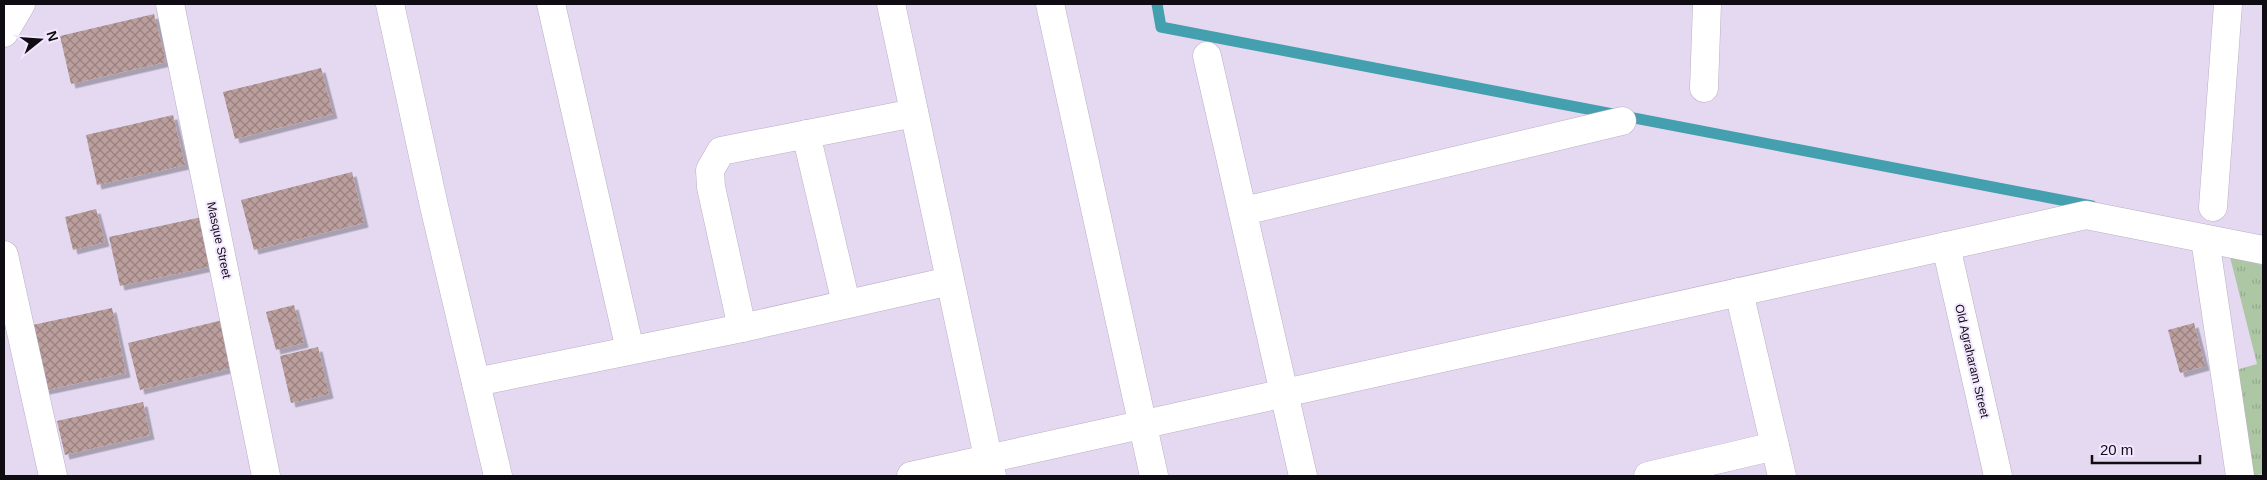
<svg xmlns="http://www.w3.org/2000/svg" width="2267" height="480" viewBox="0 0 2267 480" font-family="Arial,sans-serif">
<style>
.grass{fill:url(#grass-tufts)}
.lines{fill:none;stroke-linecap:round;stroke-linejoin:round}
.stream{stroke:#44a0ae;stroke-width:11}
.building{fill:url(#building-cross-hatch);filter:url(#shadow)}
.street-casing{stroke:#baafc5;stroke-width:29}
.street{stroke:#fff;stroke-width:28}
.labels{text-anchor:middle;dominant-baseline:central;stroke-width:4;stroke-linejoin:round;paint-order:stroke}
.street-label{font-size:12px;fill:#100c14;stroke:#f2e7fe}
</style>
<defs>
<pattern id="grass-tufts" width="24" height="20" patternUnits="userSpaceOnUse" patternTransform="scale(1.25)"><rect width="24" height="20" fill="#adc7a5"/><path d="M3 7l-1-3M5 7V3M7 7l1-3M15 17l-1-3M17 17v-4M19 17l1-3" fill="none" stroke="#94aa8d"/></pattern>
<pattern id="building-cross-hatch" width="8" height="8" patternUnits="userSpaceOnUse" patternTransform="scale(1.25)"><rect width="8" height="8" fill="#bb9f9d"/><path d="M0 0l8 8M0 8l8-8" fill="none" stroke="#97807f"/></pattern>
<filter id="shadow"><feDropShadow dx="4.5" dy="4.5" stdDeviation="0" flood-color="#0004"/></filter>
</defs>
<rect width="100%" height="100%" fill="#e5d9f1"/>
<path class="grass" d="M2230,257L2263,265V474L2250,476L2225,373L2257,364Z"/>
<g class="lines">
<path class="stream" d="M1157,4L1161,27L2092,206"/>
</g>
<g class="building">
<path d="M154,14L166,62L71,84L60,36Z"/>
<path d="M321,68L333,114L235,139L223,92Z"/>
<path d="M173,115L185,165L97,185L86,135Z"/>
<path d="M352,172L364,223L254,250L241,200Z"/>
<path d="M96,209L105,242L73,250L65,217Z"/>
<path d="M202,217L213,266L120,286L109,237Z"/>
<path d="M294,305L304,343L276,350L266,312Z"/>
<path d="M112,308L126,373L41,391L28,326Z"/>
<path d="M227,319L239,366L140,390L128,343Z"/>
<path d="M2194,323L2205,366L2180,373L2168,330Z"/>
<path d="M318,347L329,394L291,403L280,356Z"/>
<path d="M143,402L150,435L65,455L57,421Z"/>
</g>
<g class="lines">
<defs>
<g id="street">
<path d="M170,4L266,476"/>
<path d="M390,4L434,206L498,476"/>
<path d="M551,4L630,350"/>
<path d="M891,4L992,476"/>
<path d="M1050,4L1154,476"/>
<path d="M4,33L21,4"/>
<path d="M1207,56L1303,476"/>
<path d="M1704,88L1707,4"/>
<path d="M806,134L846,303"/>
<path d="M2213,207L2228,4"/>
<path d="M1244,211L1622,121"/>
<path d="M2205,239L2240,476"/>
<path d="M1946,246L1998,476"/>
<path d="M4,255L53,476"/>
<path d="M1739,292L1782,476"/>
<path d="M742,328L711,187L710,170L721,151L914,113"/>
<path d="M476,382L742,328L950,281"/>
<path d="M911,476L2086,215L2263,250"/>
<path d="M1648,476L1775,446"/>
</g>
</defs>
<use href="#street" class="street-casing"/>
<use href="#street" class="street"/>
</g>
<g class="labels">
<g class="street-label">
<text transform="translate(219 240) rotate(78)">Masque Street</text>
<text transform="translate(1972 361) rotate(77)">Old Agraharam Street</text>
</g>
</g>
<rect width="2267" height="480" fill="none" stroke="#100c14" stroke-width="10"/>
<g transform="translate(40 40) rotate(73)" stroke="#f2e7fe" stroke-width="4" paint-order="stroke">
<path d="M0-4L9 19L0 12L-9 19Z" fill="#100c14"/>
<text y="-8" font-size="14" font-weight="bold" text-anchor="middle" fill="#100c14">N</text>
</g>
<path d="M2092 455v8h108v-8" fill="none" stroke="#100c14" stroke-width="2.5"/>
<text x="2100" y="455" font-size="15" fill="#100c14" stroke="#f2e7fe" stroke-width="4" paint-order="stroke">20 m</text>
</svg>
